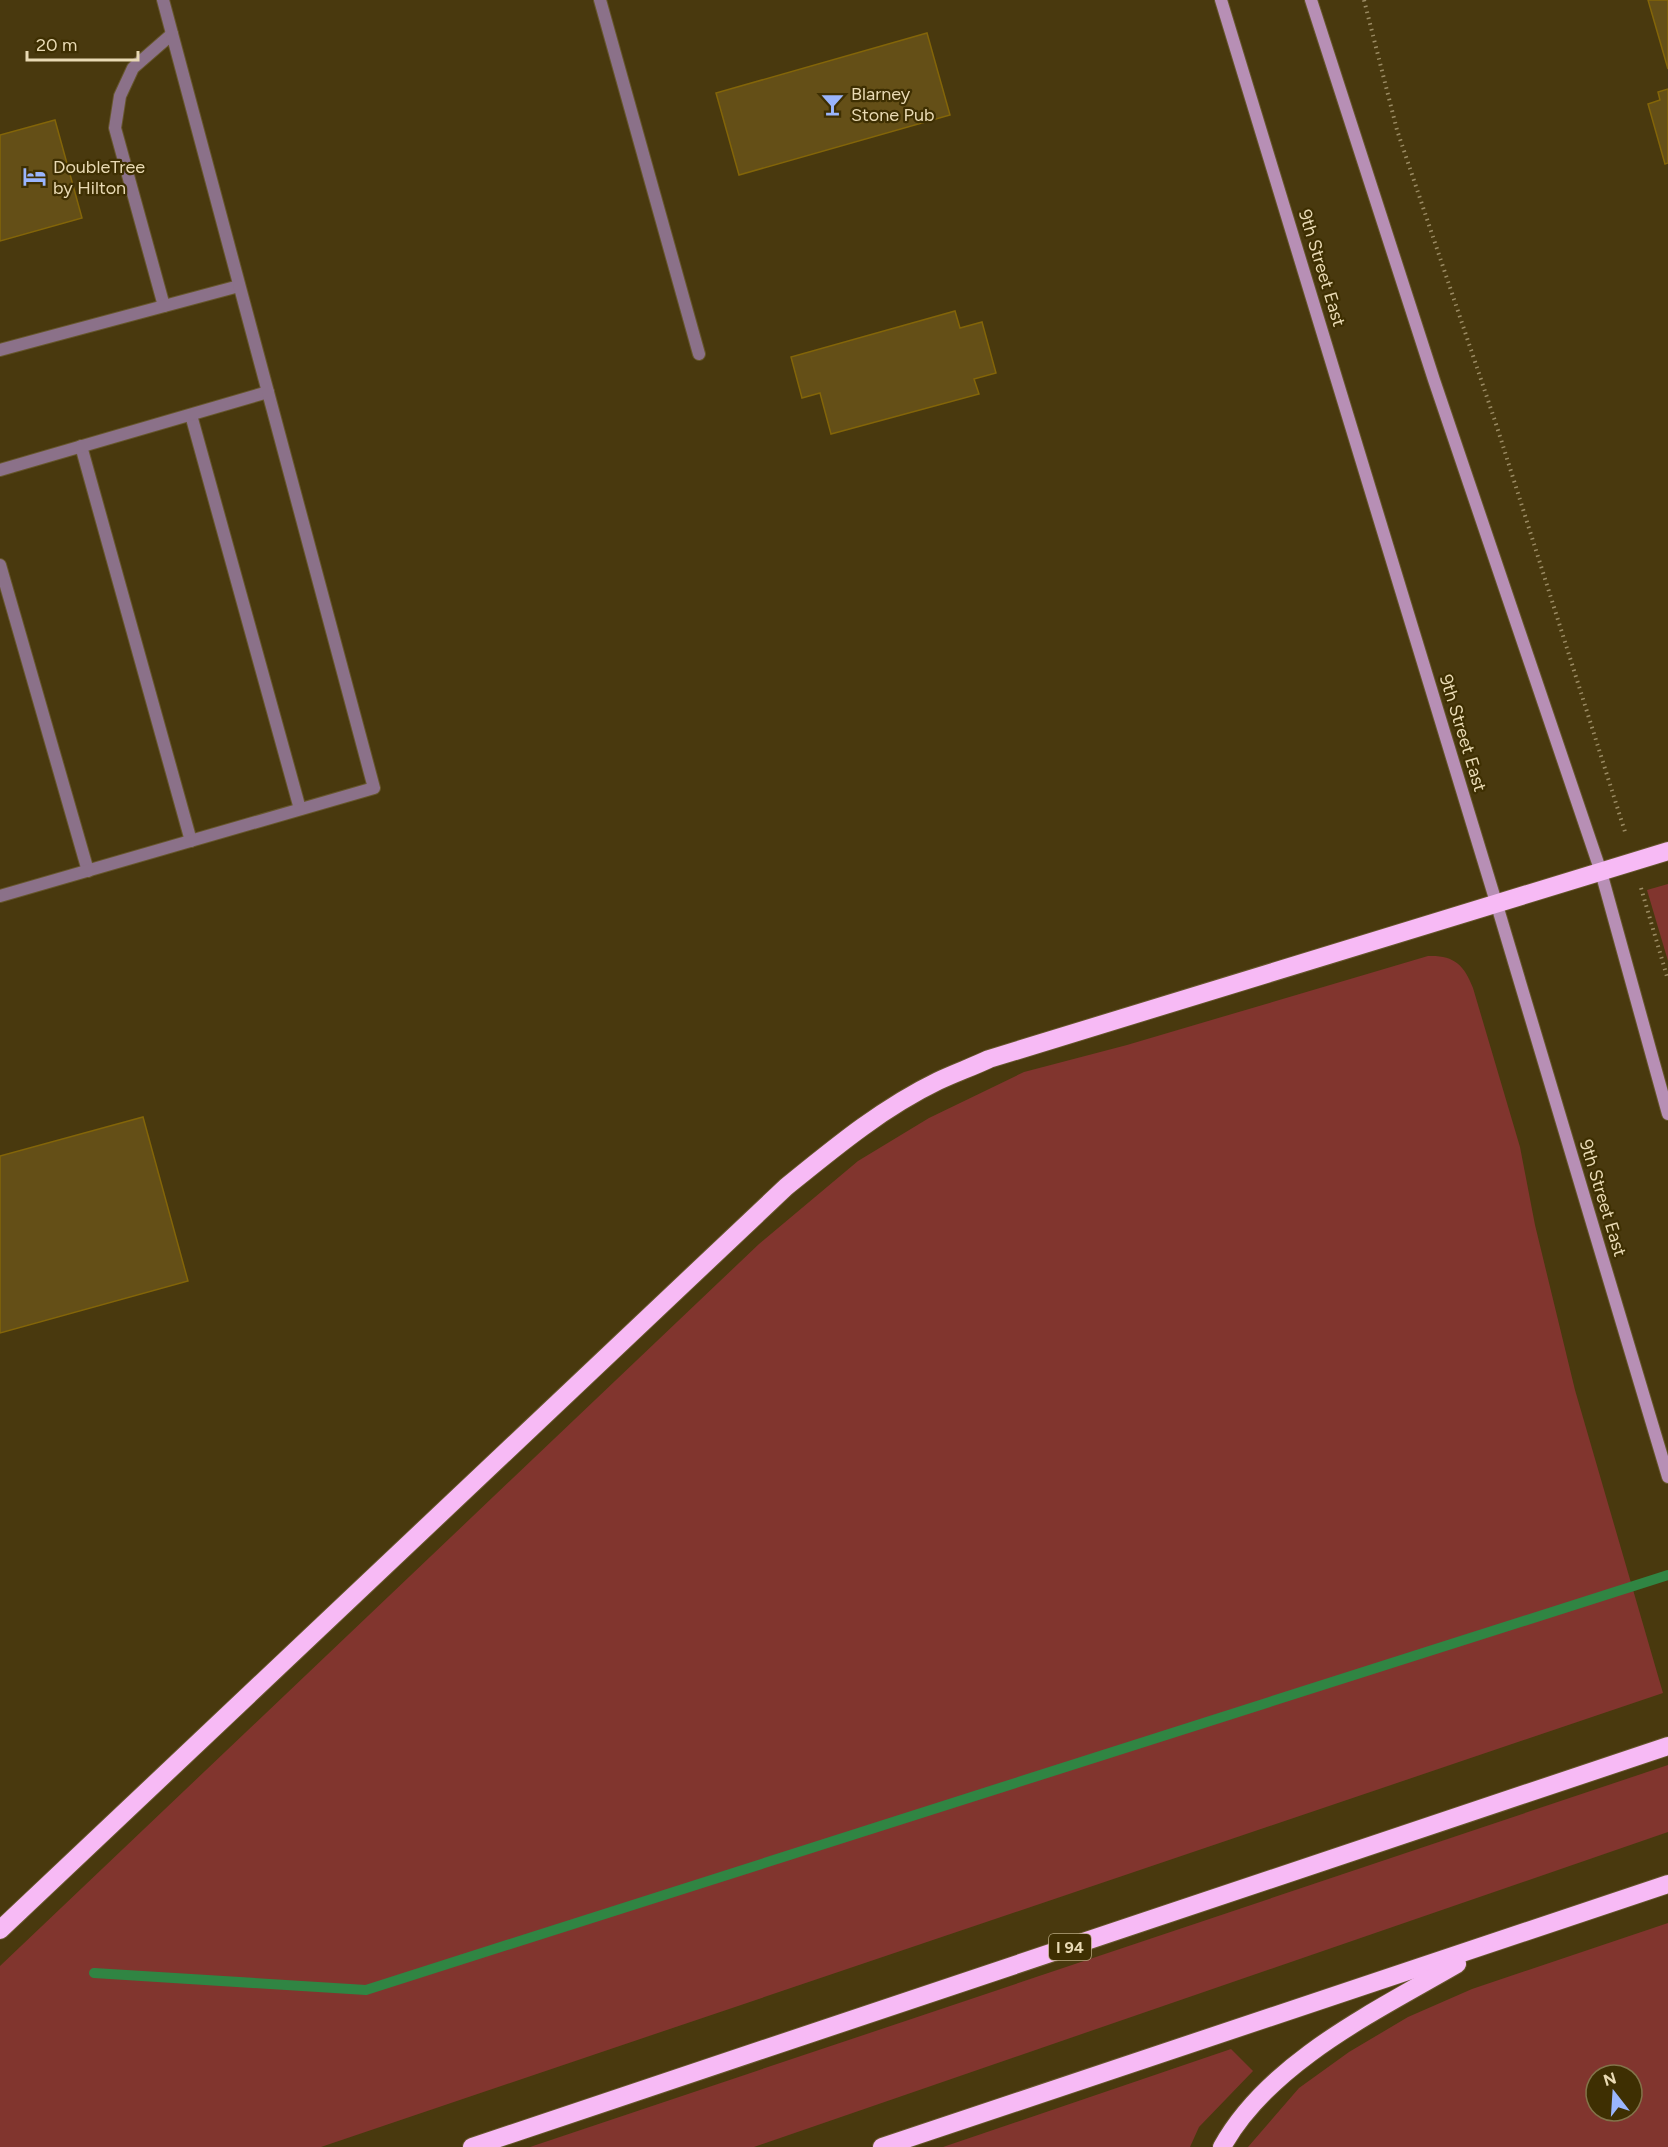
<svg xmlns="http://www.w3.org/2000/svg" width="1668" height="2147" viewBox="0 0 1668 2147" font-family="Figtree,sans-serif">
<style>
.green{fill:#81352e;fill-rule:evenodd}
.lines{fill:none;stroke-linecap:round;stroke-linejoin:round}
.stream{stroke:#308543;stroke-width:10}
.building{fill:#644f17;stroke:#836509;stroke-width:1.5}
.service-casing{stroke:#66562c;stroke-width:14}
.secondary-casing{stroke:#66562c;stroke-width:14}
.motorway-casing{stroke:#66562c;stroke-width:20}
.path{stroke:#9b8b63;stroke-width:4;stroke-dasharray:1.5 4.5;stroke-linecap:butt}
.service{stroke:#8b7189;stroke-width:12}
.secondary{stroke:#b78fb5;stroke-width:12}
.motorway{stroke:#f7baf5;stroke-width:18}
.labels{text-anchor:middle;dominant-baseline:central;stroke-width:4.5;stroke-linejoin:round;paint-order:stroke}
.shield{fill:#3e2f02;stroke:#b6a77f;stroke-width:1.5}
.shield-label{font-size:16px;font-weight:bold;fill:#e9dab4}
.poi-label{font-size:18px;fill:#e9dab4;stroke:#3e2f02;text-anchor:start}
.street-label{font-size:18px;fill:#e9dab4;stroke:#3e2f02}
</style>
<rect width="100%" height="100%" fill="#49390e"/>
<g class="green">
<path d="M1668,884V961L1647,890Z"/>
<path d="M1428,956C1453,955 1464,964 1473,988L1520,1147L1535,1225L1575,1390L1663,1693L321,2147H0V1966L759,1244L858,1161L929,1118L1024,1072L1127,1045Z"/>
<path d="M1668,1765V1832L754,2147H530Z"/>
<path d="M1668,1923V2147H1248L1299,2088L1349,2052L1408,2017L1472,1989ZM1596,2075H1632V2111H1596Z"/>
<path d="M1231,2049L1253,2071L1199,2127L1190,2147H943Z"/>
</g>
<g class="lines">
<path class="stream" d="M94,1973L366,1990L1668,1575"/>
</g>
<g class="building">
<path d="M1648,0H1668V69Z"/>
<path d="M927,33L950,115L739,175L716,93Z"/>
<path d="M1668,89V163L1665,164L1648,104L1660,100L1658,92Z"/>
<path d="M55,120L82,218L0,241V135Z"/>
<path d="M955,311L960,328L982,322L996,373L974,379L979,394L831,434L820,393L802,398L791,357Z"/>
<path d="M143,1117L188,1281L0,1333V1156Z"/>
</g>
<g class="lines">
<defs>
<g id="service">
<path d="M600,0L699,354"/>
<path d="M164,306L115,128L120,96L133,68L172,34"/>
<path d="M0,350L239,286"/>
<path d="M191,415L300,809"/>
<path d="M81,446L191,841"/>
<path d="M0,470L268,392"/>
<path d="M0,565L88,871"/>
<path d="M0,896L374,788L163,0"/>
</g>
<g id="secondary">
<path d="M1221,0L1496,902L1668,1477"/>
<path d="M1311,0L1434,380L1601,872L1668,1114"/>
</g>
<g id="motorway">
<path d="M0,1930L786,1187C834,1148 882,1108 938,1081C955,1073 972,1067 989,1059L1668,851"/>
<path d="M472,2147L1668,1746"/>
<path d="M882,2147L1668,1884"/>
<path d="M1222,2147C1269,2062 1376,2011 1457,1964"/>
</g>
</defs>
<use href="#service" class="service-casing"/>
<use href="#secondary" class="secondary-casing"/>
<use href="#motorway" class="motorway-casing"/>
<g class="path">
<path d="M1364,0L1397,130L1497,427L1626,835"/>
<path d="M1641,888L1668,980"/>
</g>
<use href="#service" class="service"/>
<use href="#secondary" class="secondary"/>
<use href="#motorway" class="motorway"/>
</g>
<defs>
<symbol id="bar-bare" viewBox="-9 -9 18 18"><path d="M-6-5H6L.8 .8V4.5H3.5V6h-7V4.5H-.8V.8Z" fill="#9ab5fd" stroke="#3e2f02" stroke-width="2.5" paint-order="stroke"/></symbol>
<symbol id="hotel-bare" viewBox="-9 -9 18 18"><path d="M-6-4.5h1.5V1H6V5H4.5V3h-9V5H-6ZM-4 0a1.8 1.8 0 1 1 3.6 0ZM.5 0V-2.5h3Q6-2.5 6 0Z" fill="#9ab5fd" stroke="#3e2f02" stroke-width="2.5" paint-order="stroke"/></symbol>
</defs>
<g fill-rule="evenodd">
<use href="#bar-bare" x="816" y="88" width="33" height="33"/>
<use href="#hotel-bare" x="18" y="160" width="33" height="33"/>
</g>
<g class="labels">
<rect class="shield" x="1049" y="1934" width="42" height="26" rx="4.5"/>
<g class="shield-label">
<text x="1070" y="1947">I 94</text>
</g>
<g class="poi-label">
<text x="851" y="94">Blarney<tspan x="851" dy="21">Stone Pub</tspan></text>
<text x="53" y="167">DoubleTree<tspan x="53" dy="21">by Hilton</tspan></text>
</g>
<g class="street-label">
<text transform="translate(1322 268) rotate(73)">9th Street East</text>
<text transform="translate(1463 733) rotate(73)">9th Street East</text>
<text transform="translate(1603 1198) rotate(73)">9th Street East</text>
</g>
</g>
<g transform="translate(1614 2093) rotate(343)"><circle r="28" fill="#3e2f02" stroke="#827349" stroke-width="1.5"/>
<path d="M0-4.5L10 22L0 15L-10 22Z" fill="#9ab5fd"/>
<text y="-9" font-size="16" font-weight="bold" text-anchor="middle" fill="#e9dab4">N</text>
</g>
<path d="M27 51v9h111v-9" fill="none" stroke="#e9dab4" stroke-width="3"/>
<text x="36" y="51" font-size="18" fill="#e9dab4" stroke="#3e2f02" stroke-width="4.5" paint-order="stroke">20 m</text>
</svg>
